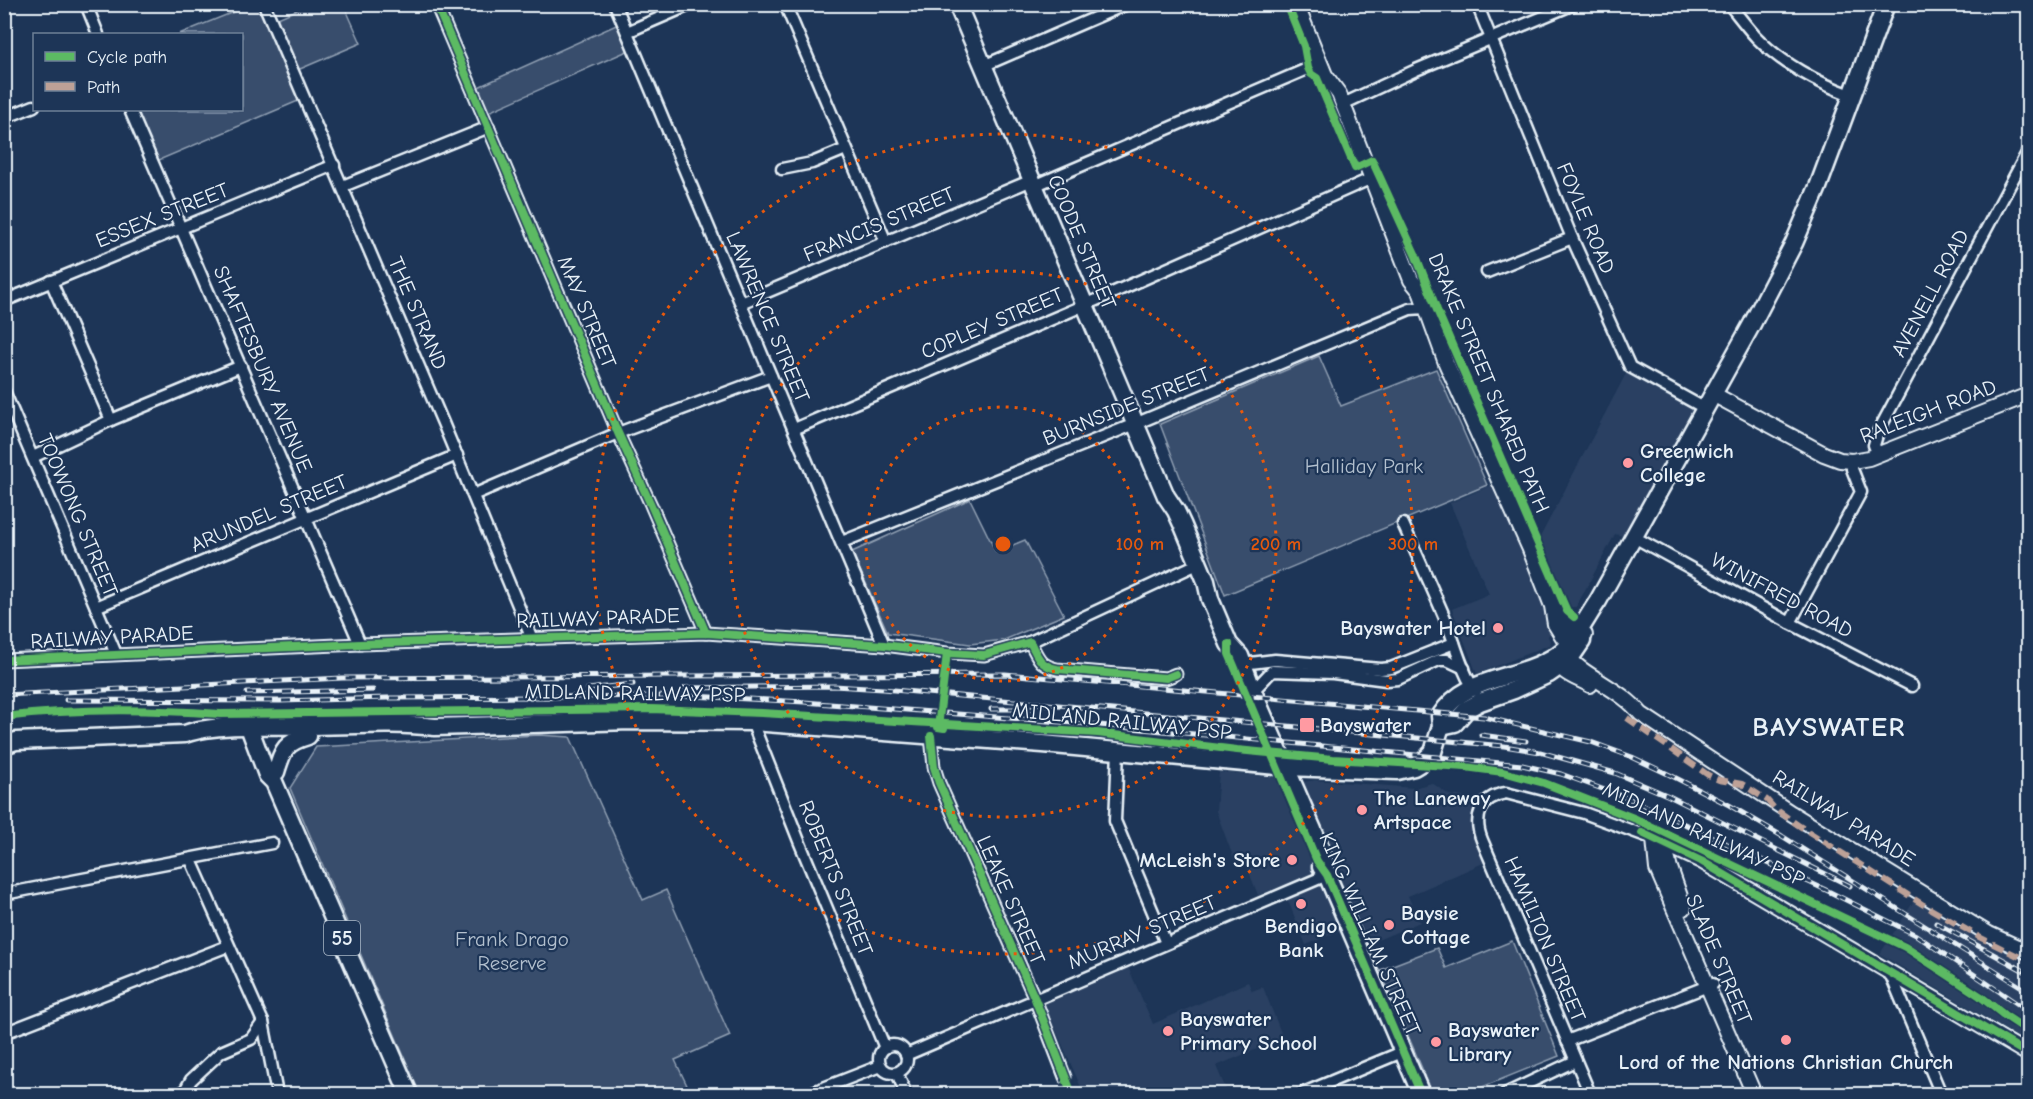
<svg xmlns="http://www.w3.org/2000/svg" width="2033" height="1099" viewBox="0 0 2033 1099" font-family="'Comic Neue',sans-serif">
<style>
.built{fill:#2a4162}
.green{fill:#374d6c;stroke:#909fb2;stroke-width:1.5}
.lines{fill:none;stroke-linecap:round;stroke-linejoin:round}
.minor-casing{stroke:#e8f1f8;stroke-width:15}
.tertiary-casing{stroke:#e8f1f8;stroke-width:18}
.primary-casing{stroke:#e8f1f8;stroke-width:21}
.minor{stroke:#1d3557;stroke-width:10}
.tertiary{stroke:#1d3557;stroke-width:14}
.primary{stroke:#1d3557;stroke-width:16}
.rail-casing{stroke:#e8f1f8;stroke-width:5}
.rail{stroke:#1d3557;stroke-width:3;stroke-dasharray:9;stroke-linecap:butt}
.quiet{stroke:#bda197;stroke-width:6;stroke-dasharray:12 6;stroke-linecap:butt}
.cycleway-casing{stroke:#1d3557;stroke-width:11}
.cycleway{stroke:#5cba63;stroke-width:8}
.ring{fill:none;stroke:#e8590c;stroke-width:3;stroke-dasharray:3 6}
.poi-dot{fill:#ff9aa2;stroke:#1d3557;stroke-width:2}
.labels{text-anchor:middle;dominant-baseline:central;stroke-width:4.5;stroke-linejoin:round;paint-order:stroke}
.shield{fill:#1d3557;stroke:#abb9c8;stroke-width:1.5}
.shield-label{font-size:20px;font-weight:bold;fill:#e8f1f8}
.street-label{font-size:21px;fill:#e8f1f8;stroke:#1d3557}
.poi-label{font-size:21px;font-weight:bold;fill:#e8f1f8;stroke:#1d3557;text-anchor:start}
.park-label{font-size:21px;fill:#b3c0ce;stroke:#1d3557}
.district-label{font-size:27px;font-weight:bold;letter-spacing:1.5px;fill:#e8f1f8;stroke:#1d3557}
.centre{fill:#e8590c;stroke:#1d3557;stroke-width:3}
.ring-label{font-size:18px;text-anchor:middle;font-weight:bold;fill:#e8590c;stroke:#1d3557;stroke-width:4.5;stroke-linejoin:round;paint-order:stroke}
</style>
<rect width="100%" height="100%" fill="#1d3557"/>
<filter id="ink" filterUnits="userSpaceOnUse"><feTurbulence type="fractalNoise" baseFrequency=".0167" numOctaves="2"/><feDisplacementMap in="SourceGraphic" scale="12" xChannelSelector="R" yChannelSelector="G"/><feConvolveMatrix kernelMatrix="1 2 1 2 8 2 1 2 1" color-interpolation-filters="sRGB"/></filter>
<g filter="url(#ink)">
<g class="built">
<path d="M1629,368L1702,409L1632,538L1615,534L1576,607H1571L1548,636L1551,644L1477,674L1452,609L1489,594L1450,503L1501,481L1530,547L1537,543Z"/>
<path d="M1219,772L1276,777L1314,867L1331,860L1298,783L1315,780L1414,788L1432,783L1449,795L1489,800L1480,811L1490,860L1408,896L1420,922L1366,945L1349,907L1333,914L1340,931L1306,945L1282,886L1258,895L1244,859L1235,862L1216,811Z"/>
<path d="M1916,898L2003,950L2028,968V1043L1880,954Z"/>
<path d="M1128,967L1153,1024L1248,982L1252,991L1263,987L1283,1038L1216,1066L1228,1094H1084L1044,1003Z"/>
</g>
<g class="green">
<path d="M251,5H264L271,21L308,5H344L361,43L293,72L305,98L152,163L130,110H242V34H179Z"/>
<path d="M623,22L634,48L484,114L474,89Z"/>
<path d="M1319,356L1341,406L1436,369L1487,485L1225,595L1160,424Z"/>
<path d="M970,499L996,552L1025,540L1064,615L1004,640L970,644L888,633L852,552Z"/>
<path d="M539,735L570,737L643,900L666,890L730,1036L675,1060L691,1094H420L290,788L316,747Z"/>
<path d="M1512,941L1559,1056L1465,1094H1433L1380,970L1437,948L1446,968Z"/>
</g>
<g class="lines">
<defs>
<g id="minor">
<path d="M86,4L98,34"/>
<path d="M264,4L443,423L532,639"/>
<path d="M436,4L618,433L651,505L706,633"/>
<path d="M615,4L884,645"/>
<path d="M785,4L886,242"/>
<path d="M1477,4L1572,238L1630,367L1704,408"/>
<path d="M1729,4C1738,15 1746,26 1756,37C1781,63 1818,83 1851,95"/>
<path d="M627,32L692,4"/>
<path d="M983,66L1127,4"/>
<path d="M1343,104L1416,70L1574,4"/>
<path d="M130,110L360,644"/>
<path d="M4,118L34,106"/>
<path d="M782,169L812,163L846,149"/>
<path d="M343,186L489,127"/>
<path d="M1034,186L1321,63"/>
<path d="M1487,272L1572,238"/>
<path d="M51,281L111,420"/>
<path d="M4,301L334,165"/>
<path d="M741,303L1032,180"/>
<path d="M4,391L116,654"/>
<path d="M794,429L1085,305L1370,179"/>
<path d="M1878,455L1874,445L1878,432L2028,151"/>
<path d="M33,457L111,420L241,366"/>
<path d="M473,495L618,433L771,376"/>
<path d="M1403,524C1418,557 1433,590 1447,623C1454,640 1464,679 1476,691"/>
<path d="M1634,537L1790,623L1912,686"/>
<path d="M842,542L1135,424L1410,309L1425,308"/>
<path d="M96,607L457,455"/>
<path d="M1790,623L1861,492L1852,469V461"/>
<path d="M1030,642C1038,657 1039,665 1057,669L1166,678L1176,674"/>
<path d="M4,660L360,644L706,633L884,645L947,653L984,655L1030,642L1191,567"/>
<path d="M1242,664L1275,660L1381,669L1391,668L1454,643"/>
<path d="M1253,691L1272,671L1333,673L1386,680L1398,679L1439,660H1447L1464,668"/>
<path d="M752,722L799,841L885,1048"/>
<path d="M931,736L934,767L939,783L1035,999L1065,1077"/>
<path d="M1118,751L1115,821L1166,943"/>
<path d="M191,860L263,1022L277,1094"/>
<path d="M4,894L272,843"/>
<path d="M1890,973L1941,1094"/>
<path d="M4,1033L228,946"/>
<path d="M1567,1041L1713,984"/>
<circle cx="893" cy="1059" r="14"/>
<path d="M906,1055L1327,875"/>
<path d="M897,1073L906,1094"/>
<path d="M183,1094L191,1080L221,1052L251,1039L263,1022"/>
<path d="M808,1094L880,1066"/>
<path d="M1301,1094L1402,1052"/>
<path d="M1505,1094L1575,1061"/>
<path d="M1590,1094L1482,840C1473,818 1480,797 1506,793L1584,813L1654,839"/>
</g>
<g id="tertiary">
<path d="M1296,4L1325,75L1339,94L1411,280L1420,291L1446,363L1529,547L1552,606L1555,624L1563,637L1578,648"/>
<path d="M1713,394L1824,454L1840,460L1852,461L1869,458L2028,395"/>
<path d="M1553,607L1571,627L1585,635"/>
<path d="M1562,652C1585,678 1620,688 1641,714L1791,813L1921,893L1989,934L2028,952"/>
<path d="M1554,658C1562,674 1575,677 1590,685"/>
<path d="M1654,839L1701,861L2028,1054"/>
<path d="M1654,839L1657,869L1754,1094"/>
<path d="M1665,844L1669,865L1684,908"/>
</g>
<g id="primary">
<path d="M957,4L1166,496L1176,511L1183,526L1206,581L1210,599L1229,644L1240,656L1254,694L1317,839L1324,858L1327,875"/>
<path d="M1441,726L1455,723L1467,709L1480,702L1514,690L1549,674L1569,660L1582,641"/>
<path d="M249,727L267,775L274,782L409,1094"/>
<path d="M4,745L16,741L185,734C215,723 272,726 305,726C349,726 392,722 435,727L631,721L752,722L1043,744L1286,767L1397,771L1414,767L1424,761L1433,752L1441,726L1440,716C1466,675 1514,681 1552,658C1574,646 1584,621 1598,601L1752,324L1794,243L1818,187L1886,4"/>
<path d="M276,772C283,750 284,743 308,736"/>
<path d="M1321,867L1327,875L1421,1094"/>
</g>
</defs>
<use href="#minor" class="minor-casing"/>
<use href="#tertiary" class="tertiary-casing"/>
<use href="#primary" class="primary-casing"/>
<use href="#minor" class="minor"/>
<use href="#tertiary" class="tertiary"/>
<use href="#primary" class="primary"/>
<defs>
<g id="rail">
<path d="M685,688L834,686L883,689L1504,746L1540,752L1615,773L1669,796L1850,886"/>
<path d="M588,689L633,684"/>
<path d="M247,693L373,690"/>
<path d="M4,695L342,678L1005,674L1484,717L1591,742L1632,757L1670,775L1729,805L1782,836L2028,991"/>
<path d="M66,700L280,701L387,698L693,696L804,702L1099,725L1522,765L1561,774L1635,801L1828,891L1916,935L2028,1011"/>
<path d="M991,709H1033"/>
<path d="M1481,735L1526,741"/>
<path d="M1936,923L2028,973"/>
</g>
</defs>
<use href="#rail" class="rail-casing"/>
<use href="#rail" class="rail"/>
<path class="quiet" d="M1627,718L1708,775L1719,780L1742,784L1767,800L1774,808L1798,825L1922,904L1979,937L2028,961"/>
<defs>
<g id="cycleway">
<path d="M436,4L618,433L651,505L706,633"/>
<path d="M1287,4L1304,46L1308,68L1311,74L1317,78L1355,168L1372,160L1416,256L1437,310L1563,602L1567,611L1574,617"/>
<path d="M1229,644V654L1317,861L1327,875L1421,1094"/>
<path d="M4,660L360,644L706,633L884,645L947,653L984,655L1030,642C1038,657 1039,665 1057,669L1166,678L1176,674"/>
<path d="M4,717C76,708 148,709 220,714L651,709L762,713L1097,733L1237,750L1333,759L1465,767L1503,772L1544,783L1636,819L1905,947L1980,996L2004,1015L2028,1031"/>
<path d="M944,728L938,727L947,653"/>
<path d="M931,736L934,767L939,783L1035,999L1072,1094"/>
<path d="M1642,833L1701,861L2028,1054"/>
</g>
</defs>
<use href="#cycleway" class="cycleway-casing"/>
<use href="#cycleway" class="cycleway"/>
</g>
</g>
<g class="ring">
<circle cx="1003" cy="544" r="137"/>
<circle cx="1003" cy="544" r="273"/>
<circle cx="1003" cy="544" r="410"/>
</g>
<g class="poi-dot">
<circle cx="1628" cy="463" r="6"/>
<circle cx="1498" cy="628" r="6"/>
<rect x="1299" y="717" width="16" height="16" rx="3"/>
<circle cx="1362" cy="810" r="6"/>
<circle cx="1292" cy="860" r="6"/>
<circle cx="1301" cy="904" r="6"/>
<circle cx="1389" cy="925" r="6"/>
<circle cx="1168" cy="1031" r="6"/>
<circle cx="1786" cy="1040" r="6"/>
<circle cx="1436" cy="1042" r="6"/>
</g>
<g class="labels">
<rect class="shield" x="324" y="921" width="36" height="34" rx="4.5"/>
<g class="shield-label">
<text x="342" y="938">55</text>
</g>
<g class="street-label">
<text transform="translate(162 215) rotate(-22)">ESSEX STREET</text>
<text transform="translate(1586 218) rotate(67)">FOYLE ROAD</text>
<text transform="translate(879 224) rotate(-23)">FRANCIS STREET</text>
<text transform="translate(1082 242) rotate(67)">COODE STREET</text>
<text transform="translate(1930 293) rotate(-62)">AVENELL ROAD</text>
<text transform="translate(587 312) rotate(67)">MAY STREET</text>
<text transform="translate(418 313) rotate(67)">THE STRAND</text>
<text transform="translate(768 317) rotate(67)">LAWRENCE STREET</text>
<text transform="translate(992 323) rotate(-23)">COPLEY STREET</text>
<text transform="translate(263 369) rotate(67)">SHAFTESBURY AVENUE</text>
<text transform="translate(1489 383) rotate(67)">DRAKE STREET SHARED PATH</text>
<text transform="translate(1126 406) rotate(-22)">BURNSIDE STREET</text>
<text transform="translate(1928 411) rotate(-21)">RALEIGH ROAD</text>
<text transform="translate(269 513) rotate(-23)">ARUNDEL STREET</text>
<text transform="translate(78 515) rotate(67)">TOOWONG STREET</text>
<text transform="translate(1782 595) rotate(28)">WINIFRED ROAD</text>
<text transform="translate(598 618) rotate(-2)">RAILWAY PARADE</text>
<text transform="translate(112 637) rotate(-3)">RAILWAY PARADE</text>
<text transform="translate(635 693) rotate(1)">MIDLAND RAILWAY PSP</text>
<text transform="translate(1122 721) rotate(6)">MIDLAND RAILWAY PSP</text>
<text transform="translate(1844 818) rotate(32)">RAILWAY PARADE</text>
<text transform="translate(1704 834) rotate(25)">MIDLAND RAILWAY PSP</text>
<text transform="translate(836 878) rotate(68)">ROBERTS STREET</text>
<text transform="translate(1011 900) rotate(66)">LEAKE STREET</text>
<text transform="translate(1142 932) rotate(-23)">MURRAY STREET</text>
<text transform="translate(1370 934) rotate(66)">KING WILLIAM STREET</text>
<text transform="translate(1545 939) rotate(67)">HAMILTON STREET</text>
<text transform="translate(1719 959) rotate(67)">SLADE STREET</text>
</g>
<g class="poi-label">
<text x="1640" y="451">Greenwich<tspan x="1640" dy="24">College</tspan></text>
<text x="1486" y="628" text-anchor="end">Bayswater Hotel</text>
<text x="1320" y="725">Bayswater</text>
<text x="1374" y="798">The Laneway<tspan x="1374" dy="24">Artspace</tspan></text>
<text x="1280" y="860" text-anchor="end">McLeish's Store</text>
<text x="1401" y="913">Baysie<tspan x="1401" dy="24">Cottage</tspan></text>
<text x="1301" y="926" text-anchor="middle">Bendigo<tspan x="1301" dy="24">Bank</tspan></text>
<text x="1180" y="1019">Bayswater<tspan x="1180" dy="24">Primary School</tspan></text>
<text x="1448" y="1030">Bayswater<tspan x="1448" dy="24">Library</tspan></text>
<text x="1786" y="1062" text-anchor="middle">Lord of the Nations Christian Church</text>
</g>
<g class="park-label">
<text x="1364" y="466">Halliday Park</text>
<text x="512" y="939">Frank Drago<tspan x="512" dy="24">Reserve</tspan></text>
</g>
<g class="district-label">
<text x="1829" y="727">BAYSWATER</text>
</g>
</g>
<circle cx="1003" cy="544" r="9" class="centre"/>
<g class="ring-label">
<text x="1140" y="550">100 m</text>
<text x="1276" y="550">200 m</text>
<text x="1413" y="550">300 m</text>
</g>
<rect width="2033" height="1099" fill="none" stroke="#1d3557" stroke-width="24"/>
<rect x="12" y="12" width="2009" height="1075" fill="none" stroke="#e8f1f8" stroke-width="2" filter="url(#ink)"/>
<rect x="33" y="33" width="210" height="78" fill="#1d3557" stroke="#6e8097" stroke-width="1.5"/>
<rect x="45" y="52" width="30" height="9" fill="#5cba63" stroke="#6e8097" stroke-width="1.5"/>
<text x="87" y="63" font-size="18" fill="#e8f1f8">Cycle path</text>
<rect x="45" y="82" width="30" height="9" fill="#bda197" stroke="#6e8097" stroke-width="1.5"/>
<text x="87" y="93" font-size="18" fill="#e8f1f8">Path</text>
</svg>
